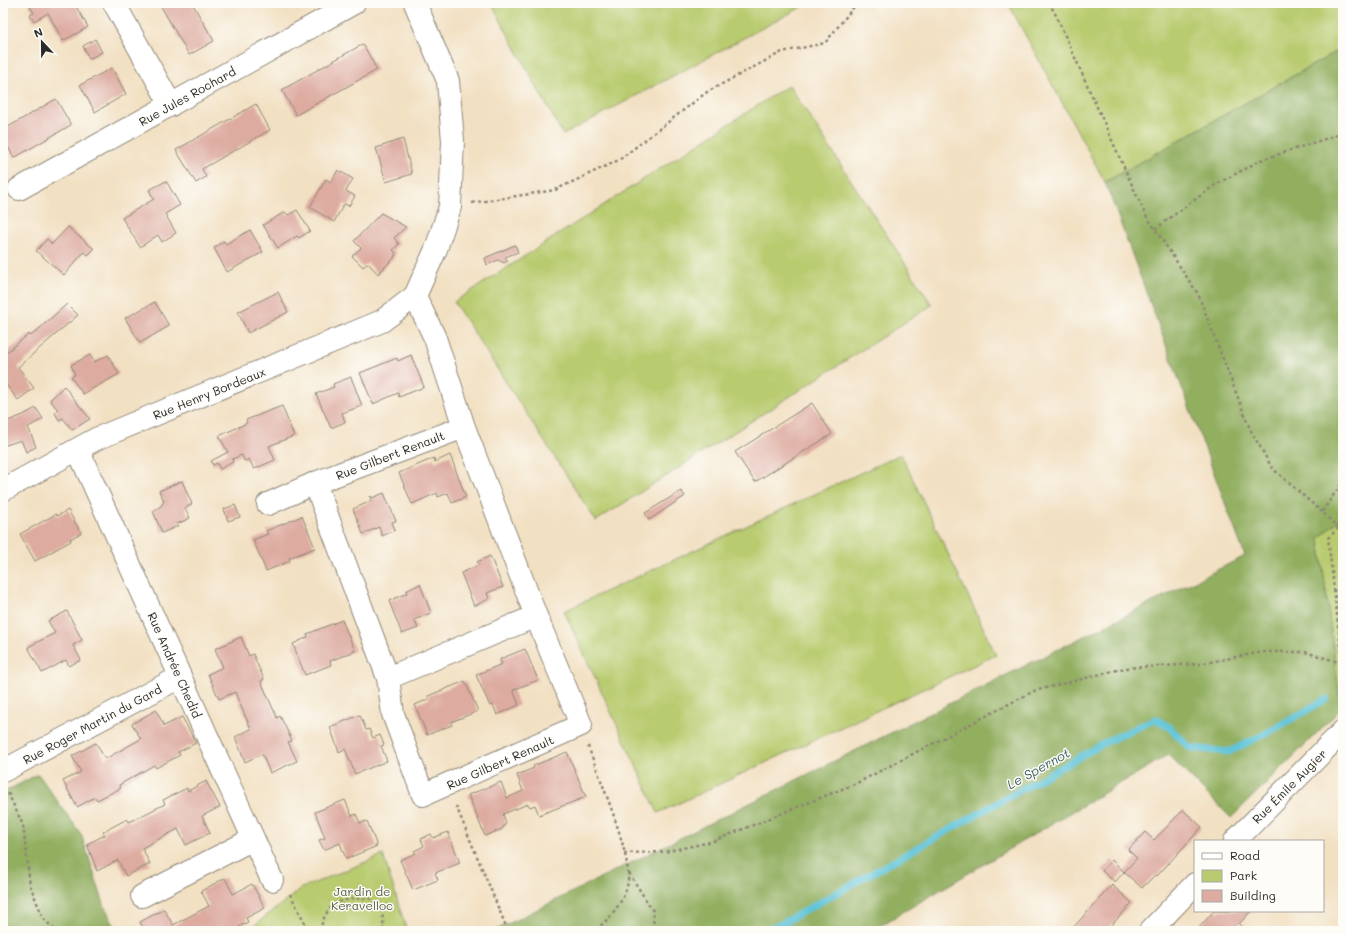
<svg xmlns="http://www.w3.org/2000/svg" width="1346" height="934" viewBox="0 0 1346 934" font-family="Mali,sans-serif">
<style>
.green{fill:#b8cb6e;stroke:#727b4c}
.forest{fill:#92af61;stroke:#5e6d46}
.lines{fill:none;stroke-linecap:round;stroke-linejoin:round}
.stream{stroke:#5bc2d7;stroke-width:7}
.building{fill:#ddaba0}
.minor-casing{stroke:#8e8676;stroke-width:24}
.path{stroke:#8e8676;stroke-width:2.5;stroke-dasharray:3 3;stroke-linecap:butt}
.minor{stroke:#fff;stroke-width:22}
.labels{text-anchor:middle;dominant-baseline:central;stroke-width:3;stroke-linejoin:round;paint-order:stroke}
.street-label{font-size:12px;fill:#2b2b2b;stroke:#fdfcf7}
.park-label{font-size:12px;fill:#555b3f;stroke:#fdfcf7}
.water-label{font-size:13px;font-style:italic;fill:#3c6067;stroke:#fdfcf7}
</style>
<rect width="100%" height="100%" fill="#fdfcf7"/>
<filter id="ink" filterUnits="userSpaceOnUse"><feTurbulence type="fractalNoise" baseFrequency=".025" numOctaves="2"/><feDisplacementMap in="SourceGraphic" scale="8" xChannelSelector="R" yChannelSelector="G"/><feConvolveMatrix kernelMatrix="1 2 1 2 8 2 1 2 1" color-interpolation-filters="sRGB"/></filter>
<filter id="wash" filterUnits="userSpaceOnUse"><feTurbulence type="fractalNoise" baseFrequency=".012" numOctaves="4" result="noise"/><feDisplacementMap in="SourceGraphic" scale="16" xChannelSelector="R" yChannelSelector="G"/><feGaussianBlur stdDeviation="0.9" result="paint"/><feColorMatrix in="noise" values="0 0 0 0 0 0 0 0 0 0 0 0 0 0 0 0 0 1.4 0 .05"/><feComposite in="paint" operator="in"/></filter>
<g filter="url(#wash)">
<rect width="100%" height="100%" fill="#f2e0c2"/>
<g class="green">
<path d="M491,3H809L563,135Z"/>
<path d="M1008,3H1343V48L1105,182Z"/>
<path d="M789,85L932,305L596,521L454,302Z"/>
<path d="M901,454L996,655L658,813L564,611Z"/>
<path d="M1343,516V707L1341,709L1319,538Z"/>
<path d="M383,855L407,931H247L302,888Z"/>
</g>
<g class="forest">
<path d="M1343,48V516L1319,538L1341,709L1231,818L1168,755L871,931H494L1245,556L1105,182Z"/>
<path d="M38,774L81,834L105,907L117,931H3V793Z"/>
</g>
<g class="lines">
<path class="stream" d="M761,931L781,924L1110,740L1155,719L1168,726L1190,748L1229,752L1278,727L1326,699"/>
</g>
<g id="blocks">
<g class="building">
<path d="M28,3H74L88,27L63,41L48,13L34,21L30,15L34,13Z"/>
<path d="M159,3H192L214,41L189,55Z"/>
<path d="M95,39L102,52L89,59L83,46Z"/>
<path d="M363,44L377,70L296,115L282,90Z"/>
<path d="M112,68L126,94L95,112L80,85Z"/>
<path d="M56,99L71,125L14,158L3,137V130Z"/>
<path d="M256,104L270,130L202,169L206,177L196,183L176,150Z"/>
<path d="M403,139L412,174L386,182L376,148Z"/>
<path d="M338,170L353,179L346,191L355,196L349,206L344,204L334,222L310,207L326,179L331,182Z"/>
<path d="M166,181L180,205L165,214L176,233L162,242L158,235L140,247L122,218L154,199L149,190Z"/>
<path d="M297,210L310,231L299,238L297,236L278,248L263,225L285,212L288,215Z"/>
<path d="M381,213L406,227L394,238L399,244L393,250L396,253L394,258L378,274L368,263L363,267L352,256L361,248L354,241Z"/>
<path d="M68,227L94,249L88,255L84,252L64,275L36,251L47,239L52,244Z"/>
<path d="M250,230L263,252L227,272L214,248L224,241L226,244Z"/>
<path d="M515,245L518,252L505,257L508,261L504,263L498,260L487,265L485,258Z"/>
<path d="M278,292L288,312L248,333L238,312Z"/>
<path d="M155,302L169,326L140,343L125,318Z"/>
<path d="M67,304L78,315L18,367L34,388L18,400L3,381V355L29,334L31,336Z"/>
<path d="M90,355L94,362L108,355L119,374L83,394L71,377L75,375L71,365Z"/>
<path d="M411,355L424,387L399,397L398,393L373,404L360,373L397,358L398,361Z"/>
<path d="M351,377L362,406L342,413L345,422L331,428L316,394L334,387L333,384Z"/>
<path d="M64,386L90,419L72,430L63,418L59,420L55,413L58,410L50,400Z"/>
<path d="M812,403L832,434L755,482L735,452Z"/>
<path d="M282,406L294,436L269,446L275,460L254,469L249,459L244,461L242,455L232,459L233,462L220,469L217,463L213,465L211,461L228,452L219,436L247,423L246,420Z"/>
<path d="M36,408L43,419L28,427L36,447L26,452L21,440L3,446V423L23,415Z"/>
<path d="M450,455L466,497L452,503L448,493L438,497L437,493L412,504L399,473L434,458L435,462Z"/>
<path d="M182,481L192,504L185,508L190,518L177,524L178,526L162,533L153,511L161,506L164,501L159,491Z"/>
<path d="M681,491L685,496L649,520L645,513Z"/>
<path d="M384,493L396,521L392,522L395,530L382,536L379,527L363,534L353,509L371,501L370,497L371,496L372,498Z"/>
<path d="M235,505L240,517L228,521L224,509Z"/>
<path d="M68,510L81,533L70,539L71,541L35,561L20,534L56,514L57,516Z"/>
<path d="M302,516L315,548L289,558L290,561L266,571L253,540L268,534L266,531Z"/>
<path d="M490,556L503,587L487,593L489,599L474,606L461,573L479,565L477,562Z"/>
<path d="M420,584L431,613L414,620L418,628L402,634L389,601L407,593L406,591Z"/>
<path d="M67,611L82,640L73,645L81,660L69,666L66,660L42,673L28,647L55,633L48,621Z"/>
<path d="M342,620L355,651L330,661L331,665L305,675L293,644L308,637L307,634Z"/>
<path d="M241,637L249,656L253,654L258,666L264,679L261,681L277,718L280,716L286,728L292,741L288,742L297,761L270,773L262,754L245,762L235,737L251,729L243,711L235,692L219,699L208,674L223,667L215,649Z"/>
<path d="M525,649L538,680L513,690L519,705L497,715L493,705L490,706L476,675L502,664L500,659Z"/>
<path d="M465,681L478,711L451,722L452,725L427,735L415,705L429,699L428,696Z"/>
<path d="M156,710L164,726L182,717L196,743L178,752L180,755L156,768L154,765L119,785L121,788L97,800L95,797L77,807L63,781L81,772L72,756L96,743L105,759L141,739L132,724Z"/>
<path d="M360,715L366,730L369,729L373,738L380,735L384,745L381,746L387,761L355,774L345,749L339,752L330,727Z"/>
<path d="M567,752L586,797L539,815L535,805L530,807L528,804L503,814L506,823L502,829L485,836L468,795L501,782L507,798L523,791L517,775L534,768L533,766Z"/>
<path d="M206,781L220,807L202,816L210,833L186,845L178,829L142,848L150,864L126,876L118,860L97,871L87,844L105,835L103,832L127,819L129,822L165,804L163,800L187,788L188,791Z"/>
<path d="M345,800L352,816L356,814L360,823L367,821L377,846L346,859L340,843L324,850L319,840L325,838L315,812Z"/>
<path d="M1183,810L1202,827L1157,876L1155,875L1142,888L1124,872L1137,858L1128,850L1145,832L1154,840Z"/>
<path d="M448,832L460,863L435,873L438,880L413,890L400,860L416,853L414,851L424,846L421,839L431,834L433,838Z"/>
<path d="M1112,860L1124,872L1115,882L1102,871Z"/>
<path d="M225,878L233,894L252,884L265,908L246,918L248,922L232,931H145L140,922L164,909L173,925L209,906L201,891Z"/>
<path d="M1112,885L1132,903L1106,931H1070Z"/>
<path d="M1214,911H1251L1239,924L1246,931H1196Z"/>
</g>
</g>
</g>
<g filter="url(#ink)">
<use href="#blocks" fill-opacity="0" stroke="#8e8676" stroke-width="1"/>
<g class="lines">
<defs>
<g id="minor">
<path d="M114,3L171,105"/>
<path d="M19,189L354,3"/>
<path d="M415,296L435,338L464,427L536,616L581,725L423,795L393,714L388,678L315,483L464,427"/>
<path d="M78,450L272,880"/>
<path d="M3,490L96,439L382,321L415,296L436,249L450,207L453,141L448,81L415,3"/>
<path d="M268,504L315,483"/>
<path d="M388,678L536,616"/>
<path d="M3,771L180,677"/>
<path d="M1235,841L1343,731"/>
<path d="M142,896L253,839"/>
<path d="M1150,931L1195,884"/>
</g>
</defs>
<use href="#minor" class="minor-casing"/>
<g class="path">
<path d="M1048,3L1054,11L1145,214L1198,294L1250,429L1272,468L1322,512"/>
<path d="M472,203L555,190L619,160L707,92L782,52L825,43L853,8L861,3"/>
<path d="M1155,229L1215,185L1261,160L1343,133"/>
<path d="M1343,524L1328,538L1343,666"/>
<path d="M1339,528L1322,512L1343,481"/>
<path d="M588,746C599,777 631,852 628,881C626,900 608,921 594,931"/>
<path d="M8,793L23,825L30,885L43,918L56,931"/>
<path d="M456,806L508,931"/>
<path d="M624,853L664,852L711,842L857,783L1034,691L1125,668L1199,664L1263,652H1305L1342,663"/>
<path d="M629,873L653,911L654,931"/>
<path d="M290,894L306,925L304,931"/>
<path d="M320,931C326,900 345,897 373,899L382,910L384,931"/>
</g>
<use href="#minor" class="minor"/>
</g>
</g>
<g class="labels">
<g class="street-label">
<text transform="translate(187 96) rotate(-29)">Rue Jules Rochard</text>
<text transform="translate(209 393) rotate(-22)">Rue Henry Bordeaux</text>
<text transform="translate(390 455) rotate(-21)">Rue Gilbert Renault</text>
<text transform="translate(175 665) rotate(66)">Rue Andrée Chedid</text>
<text transform="translate(92 724) rotate(-28)">Rue Roger Martin du Gard</text>
<text transform="translate(500 762) rotate(-24)">Rue Gilbert Renault</text>
<text transform="translate(1289 786) rotate(-45)">Rue Émile Augier</text>
</g>
<g class="park-label">
<text x="362" y="891">Jardin de<tspan x="362" dy="14">Keravelloc</tspan></text>
</g>
<g class="water-label">
<text transform="translate(1038 768) rotate(-29)">Le Spernot</text>
</g>
</g>
<rect width="1346" height="934" fill="none" stroke="#fdfcf7" stroke-width="16"/>
<rect x="1194" y="840" width="130" height="72" fill="#fdfcf7" stroke="#a9a8a5"/>
<rect x="1202" y="853" width="20" height="6" fill="#ffffff" stroke="#a9a8a5"/>
<text x="1230" y="860" font-size="12" fill="#2b2b2b">Road</text>
<rect x="1202" y="870" width="20" height="12" fill="#b8cb6e" stroke="#a9a8a5"/>
<text x="1230" y="880" font-size="12" fill="#2b2b2b">Park</text>
<rect x="1202" y="890" width="20" height="12" fill="#ddaba0" stroke="#a9a8a5"/>
<text x="1230" y="900" font-size="12" fill="#2b2b2b">Building</text>
<g transform="translate(42 42) rotate(338)" stroke="#fdfcf7" stroke-width="3" paint-order="stroke">
<path d="M0-3L7 15L0 10L-7 15Z" fill="#2b2b2b"/>
<text y="-6" font-size="11" font-weight="bold" text-anchor="middle" fill="#2b2b2b">N</text>
</g>
</svg>
